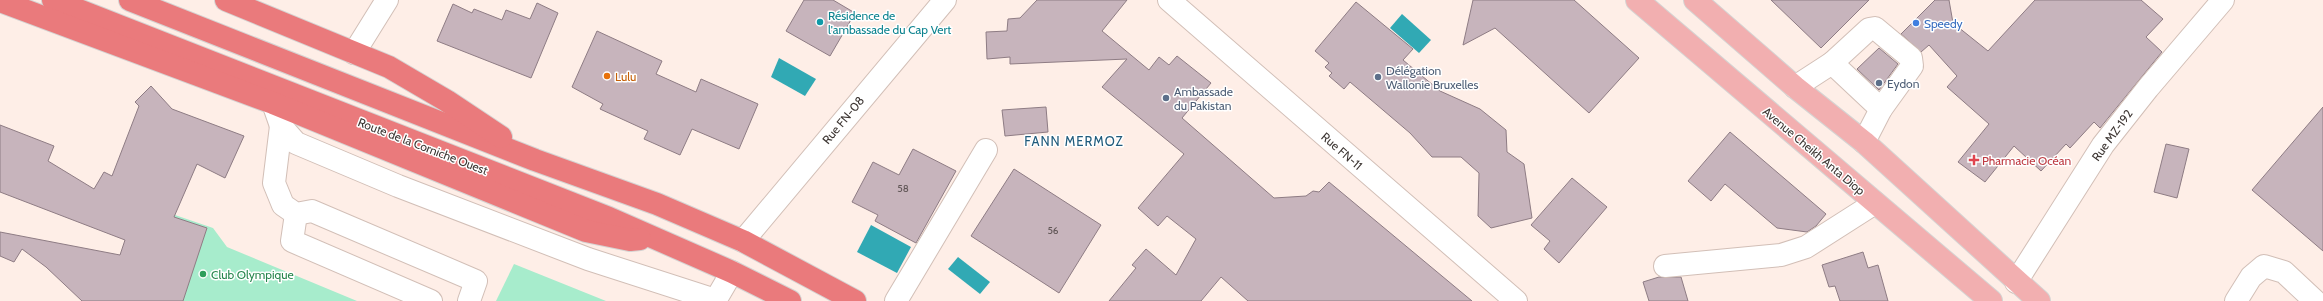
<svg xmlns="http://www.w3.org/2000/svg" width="2323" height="301" viewBox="0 0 2323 301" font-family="Cabin,sans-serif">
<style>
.green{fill:#a7eccc}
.water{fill:#31a9b4}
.building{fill:#c7b4bc;stroke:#8e7c84}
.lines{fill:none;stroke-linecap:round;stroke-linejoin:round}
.minor-casing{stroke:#d2bfb7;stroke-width:24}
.major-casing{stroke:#d5d3d2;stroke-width:24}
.highway-casing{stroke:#d5d3d2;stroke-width:24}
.minor{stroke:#fff;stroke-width:22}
.major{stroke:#f2afb0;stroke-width:22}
.highway{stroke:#ea7a7c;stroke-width:22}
.culture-dot{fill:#0f9aa8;stroke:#fff;stroke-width:1.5}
.shop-dot{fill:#3f7fe0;stroke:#fff;stroke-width:1.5}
.food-dot{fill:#e8710a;stroke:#fff;stroke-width:1.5}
.service-dot{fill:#5c6f8a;stroke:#fff;stroke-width:1.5}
.health-dot{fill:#e0444e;stroke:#fff;stroke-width:1.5}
.leisure-dot{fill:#2e9e5b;stroke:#fff;stroke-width:1.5}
.labels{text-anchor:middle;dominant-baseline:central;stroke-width:3;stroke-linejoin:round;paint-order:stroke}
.number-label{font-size:10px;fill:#605656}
.culture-label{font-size:12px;fill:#0d838f;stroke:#fff;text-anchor:start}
.shop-label{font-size:12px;fill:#366cbe;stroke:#fff;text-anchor:start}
.service-label{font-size:12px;fill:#4e5e75;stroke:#fff;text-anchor:start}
.food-label{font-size:12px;fill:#c56008;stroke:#fff;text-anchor:start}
.street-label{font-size:12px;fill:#3e3734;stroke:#fff}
.health-label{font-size:12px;fill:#be3a42;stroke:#fff;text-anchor:start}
.leisure-label{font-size:12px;fill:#27864d;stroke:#fff;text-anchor:start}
.neighbourhood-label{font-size:13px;letter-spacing:1px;fill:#205b7c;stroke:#fff}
</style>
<rect width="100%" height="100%" fill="#feeee7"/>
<g class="green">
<path d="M140,203L213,228L227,247L357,301H105Z"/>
<path d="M514,264L606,301H496Z"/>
</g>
<g class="water">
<path d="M1402,14L1431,40L1419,53L1390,28Z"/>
<path d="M779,58L816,79L805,96L771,77Z"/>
<path d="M871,225L911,247L897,273L857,252Z"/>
<path d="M958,257L990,282L980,294L948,269Z"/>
</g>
<g class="building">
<path d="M804,0H833L855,13L830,56L786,31Z"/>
<path d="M1037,0H1127L1102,31L1149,70L1159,57L1169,65L1177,56L1211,83L1182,118L1274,198L1306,196L1313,191L1319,192L1329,182L1472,301H1248L1221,277L1201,301H1109L1136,268L1132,265L1146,249L1176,275L1196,239L1167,216L1158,226L1138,208L1184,154L1102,87L1127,59L1010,64V57L987,59L986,32L1007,31L1008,19L1020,18Z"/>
<path d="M1473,0H1574L1639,58L1589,113L1495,28L1463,45Z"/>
<path d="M1771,0H1869L1821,48Z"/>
<path d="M1935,0H1949L1953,23L1988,51L2035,0H2141L2163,19L2146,37L2162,52L2100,128L2094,122L2070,148L2066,144L2041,171L2014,146L1985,182L1958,162L1989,124L1947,87L1957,76L1929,45L1921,52L1901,34Z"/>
<path d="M1356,2L1413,49L1403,60L1440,91L1480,109L1506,130L1507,152L1524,164L1532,218L1491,228L1478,216L1479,173L1461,157H1432L1410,133L1350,82L1344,89L1329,76L1332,73L1325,67L1329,63L1315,51Z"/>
<path d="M537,3L558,13L531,78L437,41L453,4L472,13L474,9L502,20L506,10L530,19Z"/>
<path d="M597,31L662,61L656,74L696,92L701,79L758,104L739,149L692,129L680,155L644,139L648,131L600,109L603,104L572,87Z"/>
<path d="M1879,48L1898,64L1879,90L1857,69Z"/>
<path d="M151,86L172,109L244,136L225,178L197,164L174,217L207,228L183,301H82L46,267L22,249L14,262L0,256V232L120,255L125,240L0,192V125L54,146L48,161L94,189L104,172L112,176L139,106L135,102Z"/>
<path d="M1046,107L1048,132L1005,136L1002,110Z"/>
<path d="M2323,107V251L2252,190Z"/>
<path d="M1730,132L1826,214L1816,226L1807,232L1777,228L1725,184L1711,201L1688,181Z"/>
<path d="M2166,144L2189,149L2177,198L2154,192Z"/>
<path d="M913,149L956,171L916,243L875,221L878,215L852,202L873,162L899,175Z"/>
<path d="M1014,169L1101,225L1059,293L971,236Z"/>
<path d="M1572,178L1607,207L1559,263L1544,249L1550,241L1531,225Z"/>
<path d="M1863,252L1868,268L1878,265L1888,301H1840L1835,286L1829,287L1822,265Z"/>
<path d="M1659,277H1681L1688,301H1649L1643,282Z"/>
</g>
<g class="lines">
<defs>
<g id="minor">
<path d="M1169,0L1516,301"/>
<path d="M354,53L387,0"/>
<path d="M1832,63L1881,109"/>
<path d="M1795,87L1832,63L1869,29L1875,28L1911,58L1912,66L1881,109L1864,142"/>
<path d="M273,103L281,126L296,143L398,186L588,259L715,300"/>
<path d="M281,126L274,183L283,205L296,214L312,211L476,281L469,301"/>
<path d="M296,214L292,241L431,301"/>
<path d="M743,241L945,0"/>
<path d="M1665,266L1781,255L1806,247L1875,203"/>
<path d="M2016,282L2103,145L2148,88L2223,0"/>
<path d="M715,301L732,272"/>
<path d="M896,301L986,150"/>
<path d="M2236,301L2251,277L2264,266L2284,272L2315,301"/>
</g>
<g id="major">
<path d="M1637,0L1991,301"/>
<path d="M1695,0L1795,87L1864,142L2039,301"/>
</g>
<g id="highway">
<path d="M53,0L609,218L732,272L790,301"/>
<path d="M130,0L535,160L657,204L743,241L855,301"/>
<path d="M226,0L389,67L447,101L501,137"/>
<path d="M0,1L273,103L586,231L630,240L640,239"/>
</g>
</defs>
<use href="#minor" class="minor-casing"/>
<use href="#major" class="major-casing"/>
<use href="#highway" class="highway-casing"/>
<use href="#minor" class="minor"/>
<use href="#major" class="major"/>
<use href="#highway" class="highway"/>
</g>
<circle class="culture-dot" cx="820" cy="22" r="4"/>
<circle class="shop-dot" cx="1916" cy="23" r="4"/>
<circle class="food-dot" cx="607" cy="76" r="4"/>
<g class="service-dot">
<circle cx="1378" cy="77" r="4"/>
<circle cx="1879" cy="83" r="4"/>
<circle cx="1166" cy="98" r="4"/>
</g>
<path class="health-dot" d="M1972 154h4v4h4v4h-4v4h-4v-4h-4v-4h4z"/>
<circle class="leisure-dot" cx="203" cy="274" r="4"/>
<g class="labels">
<g class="number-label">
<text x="903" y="188">58</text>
<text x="1053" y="230">56</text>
</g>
<g class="culture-label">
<text x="828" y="15">Résidence de<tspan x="828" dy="14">l'ambassade du Cap Vert</tspan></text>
</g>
<g class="shop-label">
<text x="1924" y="23">Speedy</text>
</g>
<g class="service-label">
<text x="1386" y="70">Délégation<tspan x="1386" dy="14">Wallonie Bruxelles</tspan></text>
<text x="1887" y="83">Eydon</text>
<text x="1174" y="91">Ambassade<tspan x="1174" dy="14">du Pakistan</tspan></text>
</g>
<g class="food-label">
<text x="615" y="76">Lulu</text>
</g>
<g class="street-label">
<text transform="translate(843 120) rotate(-50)">Rue FN-08</text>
<text transform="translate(2112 135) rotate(-54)">Rue MZ-192</text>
<text transform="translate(423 146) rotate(21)">Route de la Corniche Ouest</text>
<text transform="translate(1342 151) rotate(41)">Rue FN-11</text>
<text transform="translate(1814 151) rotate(40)">Avenue Cheikh Anta Diop</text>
</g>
<g class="health-label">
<text x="1982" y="160">Pharmacie Océan</text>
</g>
<g class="leisure-label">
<text x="211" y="274">Club Olympique</text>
</g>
<g class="neighbourhood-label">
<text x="1074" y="141">FANN MERMOZ</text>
</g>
</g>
</svg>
